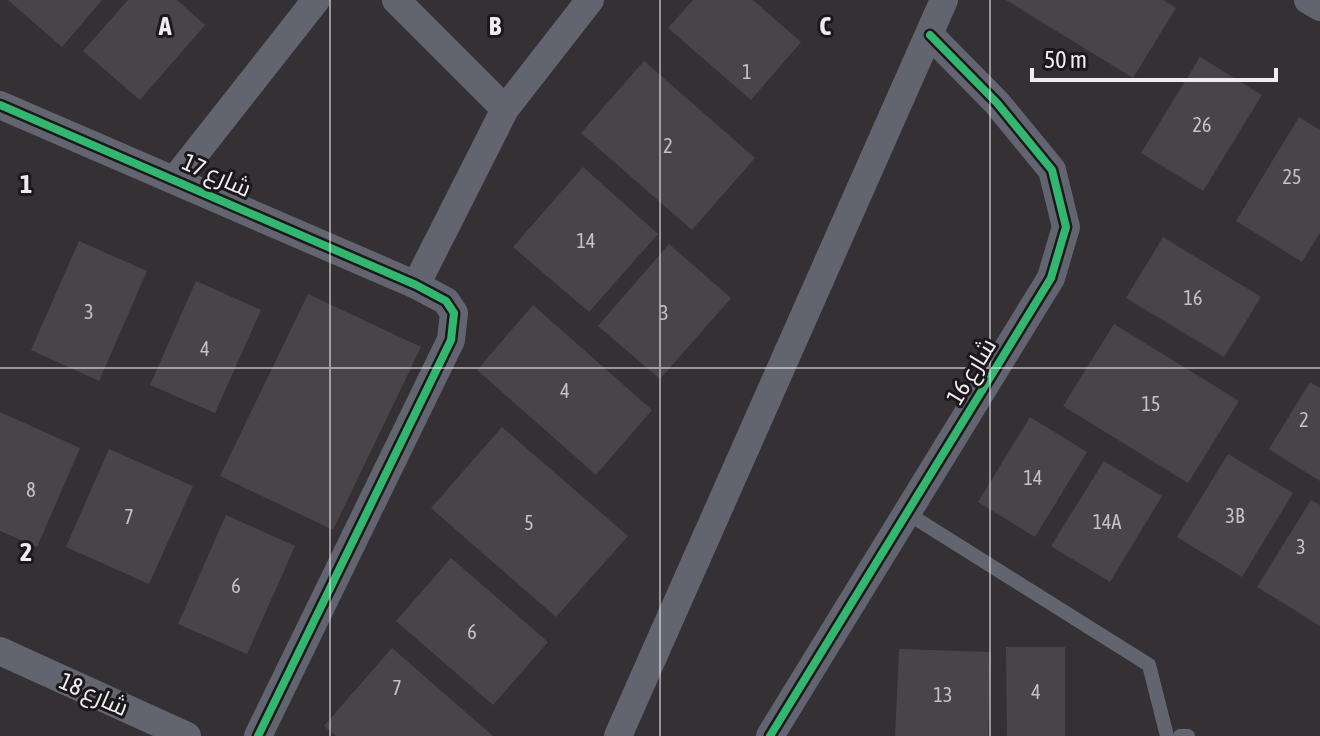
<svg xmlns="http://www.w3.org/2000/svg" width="1320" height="736" viewBox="0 0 1320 736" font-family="'Asap Condensed',Cairo,sans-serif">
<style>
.building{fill:#484448}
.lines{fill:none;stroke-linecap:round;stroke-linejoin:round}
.lane{stroke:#62656f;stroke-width:14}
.street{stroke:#62656f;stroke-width:28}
.cycleway-casing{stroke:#1b181b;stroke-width:13}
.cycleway{stroke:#33b770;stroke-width:8}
.grid{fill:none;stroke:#f0ebf0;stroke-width:2;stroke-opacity:0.55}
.labels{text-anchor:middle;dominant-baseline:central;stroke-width:6;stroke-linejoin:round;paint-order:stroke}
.number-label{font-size:20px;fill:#c6c1c6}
.street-label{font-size:24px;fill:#f0ebf0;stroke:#1b181b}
.grid-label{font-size:26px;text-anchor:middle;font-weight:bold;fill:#f0ebf0;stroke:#1b181b;stroke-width:6;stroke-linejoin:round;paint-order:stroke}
</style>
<rect width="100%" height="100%" fill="#343034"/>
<g class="building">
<path d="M8,0H102L62,47Z"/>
<path d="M128,0H177L205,25L140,100L83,51Z"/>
<path d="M693,0H753L801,42L751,100L668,28Z"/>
<path d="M1006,0H1163L1176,8L1133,78Z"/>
<path d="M1200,57L1262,95L1203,191L1141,153Z"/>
<path d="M644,61L755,158L692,230L581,133Z"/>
<path d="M1299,117L1320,130V233L1302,262L1236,221Z"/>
<path d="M583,167L658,234L589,312L513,247Z"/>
<path d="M1163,237L1261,297L1224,357L1126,298Z"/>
<path d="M79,241L147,271L99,381L31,350Z"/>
<path d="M669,244L731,298L660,379L598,326Z"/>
<path d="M196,281L261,310L215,413L150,385Z"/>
<path d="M308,294L421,347L333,530L220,476Z"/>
<path d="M533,305L652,410L596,475L477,370Z"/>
<path d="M1114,324L1239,401L1188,483L1063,406Z"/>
<path d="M1310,382L1320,388V481L1269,449Z"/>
<path d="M0,412L80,448L37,547L0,531Z"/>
<path d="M1030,417L1087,452L1035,537L978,502Z"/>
<path d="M502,427L628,536L556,617L431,508Z"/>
<path d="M109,449L193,486L149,584L66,547Z"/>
<path d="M1228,454L1293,493L1242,577L1177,537Z"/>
<path d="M1104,461L1162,496L1110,582L1051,546Z"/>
<path d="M1311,500L1320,505V626L1257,587Z"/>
<path d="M226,515L295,546L247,654L178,624Z"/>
<path d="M451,558L548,642L493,705L396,621Z"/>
<path d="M1006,647H1065V736H1007Z"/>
<path d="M392,648L493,736H336L324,726Z"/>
<path d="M899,649L991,652L988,736H895Z"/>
</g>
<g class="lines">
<g class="lane">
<path d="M907,513L1149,665L1167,736"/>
<path d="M1180,736H1188"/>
</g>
<g class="street">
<path d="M396,0L505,109"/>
<path d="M1308,0L1320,7"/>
<path d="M0,105L416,285L446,301L454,313L451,340L258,736"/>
<path d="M176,178L316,0"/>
<path d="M416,285L505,109L590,0"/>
<path d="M0,651L187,736"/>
<path d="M618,736L944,0"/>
<path d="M770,736L1051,278L1066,227L1052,170L997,103L930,35"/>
</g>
<defs>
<g id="cycleway">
<path d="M0,105L416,285L446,301L454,313L451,340L258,736"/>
<path d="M770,736L1051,278L1066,227L1052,170L997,103L930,35"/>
</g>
</defs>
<use href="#cycleway" class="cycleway-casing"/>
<use href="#cycleway" class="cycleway"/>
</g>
<path class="grid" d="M330,0V736M660,0V736M990,0V736M0,368H1320"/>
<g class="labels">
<g class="number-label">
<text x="747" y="71">1</text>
<text x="1202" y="124">26</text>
<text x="668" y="145">2</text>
<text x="1292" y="176">25</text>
<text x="586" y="240">14</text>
<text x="1193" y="297">16</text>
<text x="89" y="311">3</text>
<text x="664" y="312">3</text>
<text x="205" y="348">4</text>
<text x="565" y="390">4</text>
<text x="1151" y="403">15</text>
<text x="1304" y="419">2</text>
<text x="1033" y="477">14</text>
<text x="31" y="489">8</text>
<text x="1235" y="515">3B</text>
<text x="129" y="516">7</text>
<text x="1107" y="521">14A</text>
<text x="529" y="522">5</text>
<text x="1301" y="546">3</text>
<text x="236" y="585">6</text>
<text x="472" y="631">6</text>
<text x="397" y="687">7</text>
<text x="1036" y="691">4</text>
<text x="943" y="694">13</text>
</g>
<g class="street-label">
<text transform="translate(217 175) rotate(24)">شارع 17</text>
<text transform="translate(971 371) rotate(-59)">شارع 16</text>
<text transform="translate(94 694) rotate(24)">شارع 18</text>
</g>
</g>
<g class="grid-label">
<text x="165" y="35">A</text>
<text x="495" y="35">B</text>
<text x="825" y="35">C</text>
<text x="26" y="193">1</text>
<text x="26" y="561">2</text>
</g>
<path d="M1032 68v12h244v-12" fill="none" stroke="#f0ebf0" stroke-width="4"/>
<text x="1044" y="68" font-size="24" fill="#f0ebf0" stroke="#1b181b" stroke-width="6" paint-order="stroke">50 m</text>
</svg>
